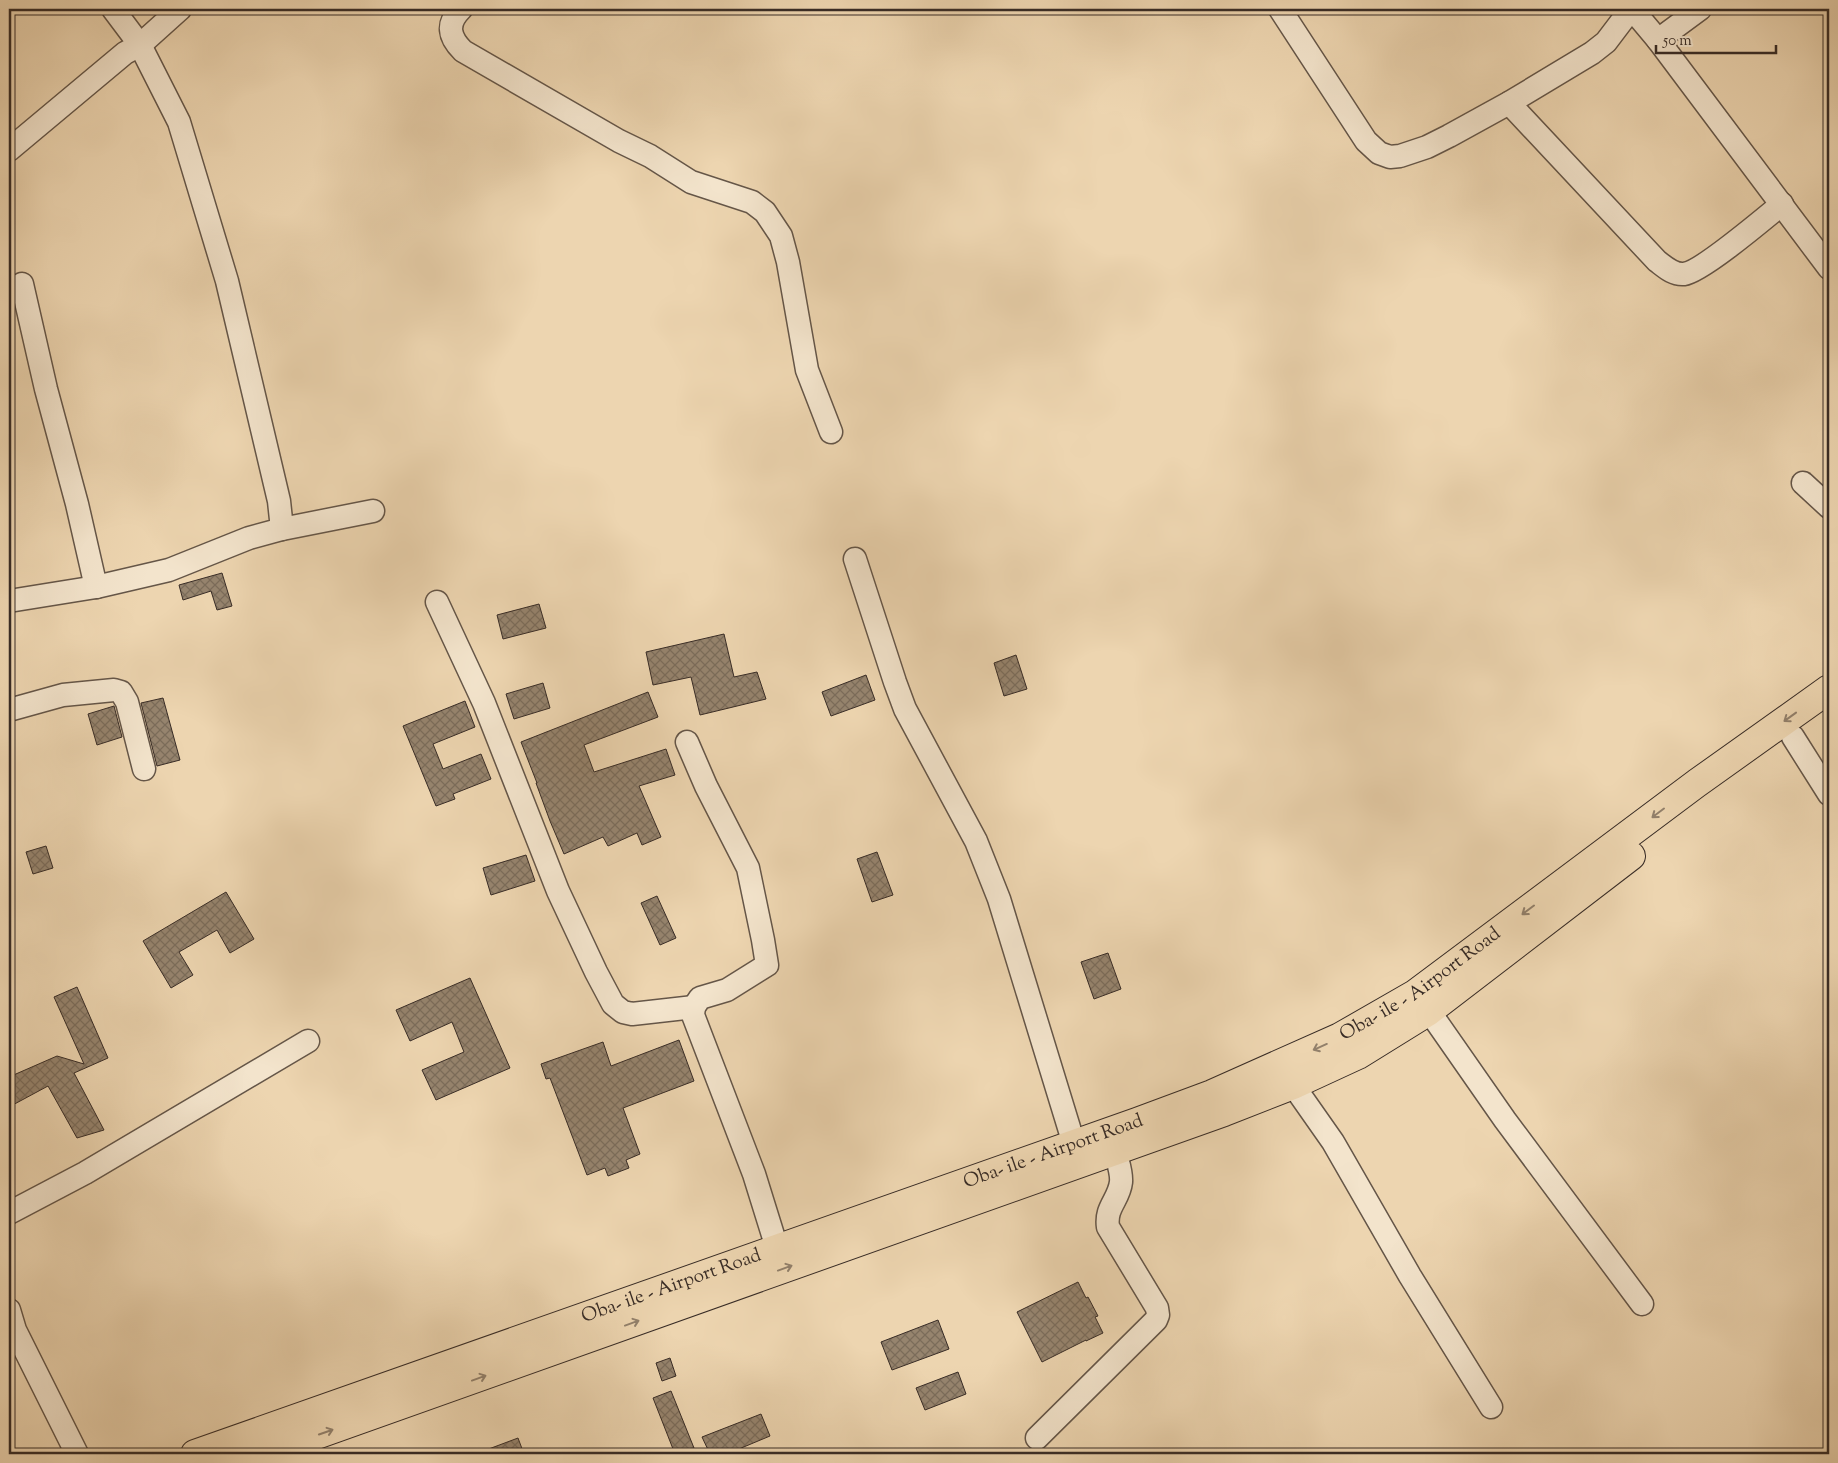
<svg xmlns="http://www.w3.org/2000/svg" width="1838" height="1463" viewBox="0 0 1838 1463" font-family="'Sorts Mill Goudy',serif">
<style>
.building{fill:url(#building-cross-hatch);stroke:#382c26}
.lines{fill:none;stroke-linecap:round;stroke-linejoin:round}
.minor-casing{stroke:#655648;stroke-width:25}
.major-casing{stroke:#382c26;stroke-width:30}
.minor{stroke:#f3e4cc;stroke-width:22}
.major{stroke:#edd5b0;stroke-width:28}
.oneway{stroke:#92806b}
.labels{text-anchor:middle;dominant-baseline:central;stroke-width:4.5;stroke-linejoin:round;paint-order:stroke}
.street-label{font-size:19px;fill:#382c26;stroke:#f3e4cc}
</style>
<defs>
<pattern id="building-cross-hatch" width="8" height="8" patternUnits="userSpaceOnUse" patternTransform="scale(1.25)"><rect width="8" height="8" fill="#96846e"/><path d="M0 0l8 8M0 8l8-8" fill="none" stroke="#7b6c5a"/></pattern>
</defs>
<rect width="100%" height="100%" fill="#edd5b0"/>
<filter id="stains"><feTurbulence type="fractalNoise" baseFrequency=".004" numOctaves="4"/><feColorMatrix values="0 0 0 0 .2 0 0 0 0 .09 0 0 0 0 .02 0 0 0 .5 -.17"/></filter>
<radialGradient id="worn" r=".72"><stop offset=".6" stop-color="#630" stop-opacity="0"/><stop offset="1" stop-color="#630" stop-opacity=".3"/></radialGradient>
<g class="building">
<path d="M222,573L232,606L217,610L211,591L183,600L179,585Z"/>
<path d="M539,604L546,628L503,639L497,615Z"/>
<path d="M724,634L734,677L757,672L766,699L700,715L691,677L653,685L646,652Z"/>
<path d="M1016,655L1027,689L1004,696L994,663Z"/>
<path d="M866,675L875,700L831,716L822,692Z"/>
<path d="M543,683L550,708L514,719L506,694Z"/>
<path d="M648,692L658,717L584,745L594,772L666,749L675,775L639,786L661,837L642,845L637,833L608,846L603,837L564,854L550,821L536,783H537L521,742Z"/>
<path d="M163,698L180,760L157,766L141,703Z"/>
<path d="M465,701L475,727L433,744L443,769L481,754L491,779L453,794L455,799L436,806L403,726Z"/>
<path d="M114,706L122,737L97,745L88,714Z"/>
<path d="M46,846L53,868L33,874L26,852Z"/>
<path d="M877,852L893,895L872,902L857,859Z"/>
<path d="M526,855L535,881L491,895L483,868Z"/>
<path d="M226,892L254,939L230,953L217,930L179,952L193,975L171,988L143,941Z"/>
<path d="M657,896L676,938L660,945L641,903Z"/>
<path d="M1108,953L1121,989L1094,999L1081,962Z"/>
<path d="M470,978L510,1068L436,1100L422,1070L464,1052L452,1022L410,1041L396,1010Z"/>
<path d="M77,987L108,1058L74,1073L104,1130L77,1138L48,1086L9,1107V1077L57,1056L84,1064L54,997Z"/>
<path d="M679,1040L694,1081L623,1108L640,1154L626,1160L629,1168L608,1176L605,1168L587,1175L550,1078L546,1079L541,1064L603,1042L611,1066Z"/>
<path d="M1078,1282L1086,1298L1088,1297L1098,1316L1095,1317L1103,1333L1086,1341V1340L1042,1362L1017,1312Z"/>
<path d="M938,1320L949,1349L892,1370L881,1342Z"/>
<path d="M670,1358L676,1376L662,1381L656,1363Z"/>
<path d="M958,1372L966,1394L925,1410L916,1388Z"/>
<path d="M671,1391L694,1448L677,1454H675L653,1398Z"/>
<path d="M761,1414L770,1436L727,1454H710L702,1437Z"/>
<path d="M518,1438L524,1454H479L478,1453Z"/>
</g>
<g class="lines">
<defs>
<g id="minor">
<path d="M461,9C446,24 449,37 463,51L619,141L650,156L691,182L752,202L765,212L781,236L788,262L807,370L831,432"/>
<path d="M1280,9L1366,141L1379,153L1390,157L1400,156L1427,147L1449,136L1509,103L1592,53L1606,42L1631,9"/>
<path d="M1632,9L1658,40L1829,268"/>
<path d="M1658,40L1700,9"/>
<path d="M1509,103L1657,261C1665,267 1673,275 1684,274C1701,272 1765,218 1782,204"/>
<path d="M9,150L125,53L140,45L180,9"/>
<path d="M22,284L46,389L77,504L96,587"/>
<path d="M1803,483L1829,507"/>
<path d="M282,529L373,511"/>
<path d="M855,559L895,682L905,709L976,841L999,899L1074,1144"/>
<path d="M9,601L96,587L169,570L249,538L282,529L279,501L227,281L179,122L140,45L113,9"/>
<path d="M437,602L484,703L558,891L596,972L613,1004L623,1012L632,1014L694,1007"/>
<path d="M9,710L63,695L114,690L121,692L127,702L144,769"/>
<path d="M1793,737L1829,794"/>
<path d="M687,742L706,786L748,868L763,940L767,965L727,990L700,998L694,1007L693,1015L754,1174L777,1248"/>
<path d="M1429,1011L1505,1120L1642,1304"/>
<path d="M1293,1085L1333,1142L1410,1276L1491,1407"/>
<path d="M9,1213L85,1173L308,1041"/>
<path d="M9,1310L15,1330L77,1454"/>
<path d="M1037,1438L1156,1320L1158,1315L1157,1308L1108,1227C1105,1207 1119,1200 1121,1182C1122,1172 1117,1160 1115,1150"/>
</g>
<g id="major">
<path id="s1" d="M195,1454L1137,1122L1212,1094L1340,1037L1415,994L1697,783L1829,689"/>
<path d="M263,1454L1224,1112L1293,1085L1358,1055L1429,1011L1631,856"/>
</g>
</defs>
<use href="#minor" class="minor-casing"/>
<use href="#major" class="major-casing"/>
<use href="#minor" class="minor"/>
<use href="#major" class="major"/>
</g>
<defs><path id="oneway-shaft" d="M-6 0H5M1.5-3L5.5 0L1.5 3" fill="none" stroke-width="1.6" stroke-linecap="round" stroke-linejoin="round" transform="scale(1.25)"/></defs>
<g class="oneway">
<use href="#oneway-shaft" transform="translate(1790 717) rotate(144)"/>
<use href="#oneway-shaft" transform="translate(1658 813) rotate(143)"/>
<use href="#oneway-shaft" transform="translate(1528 910) rotate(143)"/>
<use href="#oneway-shaft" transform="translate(1320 1047) rotate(156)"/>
<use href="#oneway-shaft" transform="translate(785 1268) rotate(-20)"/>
<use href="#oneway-shaft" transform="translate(632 1323) rotate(-20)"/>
<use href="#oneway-shaft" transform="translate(479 1378) rotate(-20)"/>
<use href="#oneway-shaft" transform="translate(326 1432) rotate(-19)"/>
</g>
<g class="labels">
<g class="street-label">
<text stroke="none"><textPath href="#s1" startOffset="1315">Oba- ile - Airport Road</textPath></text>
<text stroke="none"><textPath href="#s1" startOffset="910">Oba- ile - Airport Road</textPath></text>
<text stroke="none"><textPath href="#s1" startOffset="505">Oba- ile - Airport Road</textPath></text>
</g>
</g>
<rect width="1838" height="1463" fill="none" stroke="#edd5b0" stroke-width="30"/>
<rect x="10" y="10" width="1818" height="1443" fill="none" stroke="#382c26" stroke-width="2.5"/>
<rect x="15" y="15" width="1808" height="1433" fill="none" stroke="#382c26"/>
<path d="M1656 45v8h120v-8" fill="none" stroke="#382c26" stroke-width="2.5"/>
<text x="1663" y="45" font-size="15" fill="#382c26" stroke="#f3e4cc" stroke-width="4" paint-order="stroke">50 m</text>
<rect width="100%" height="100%" filter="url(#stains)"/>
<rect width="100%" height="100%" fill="url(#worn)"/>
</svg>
